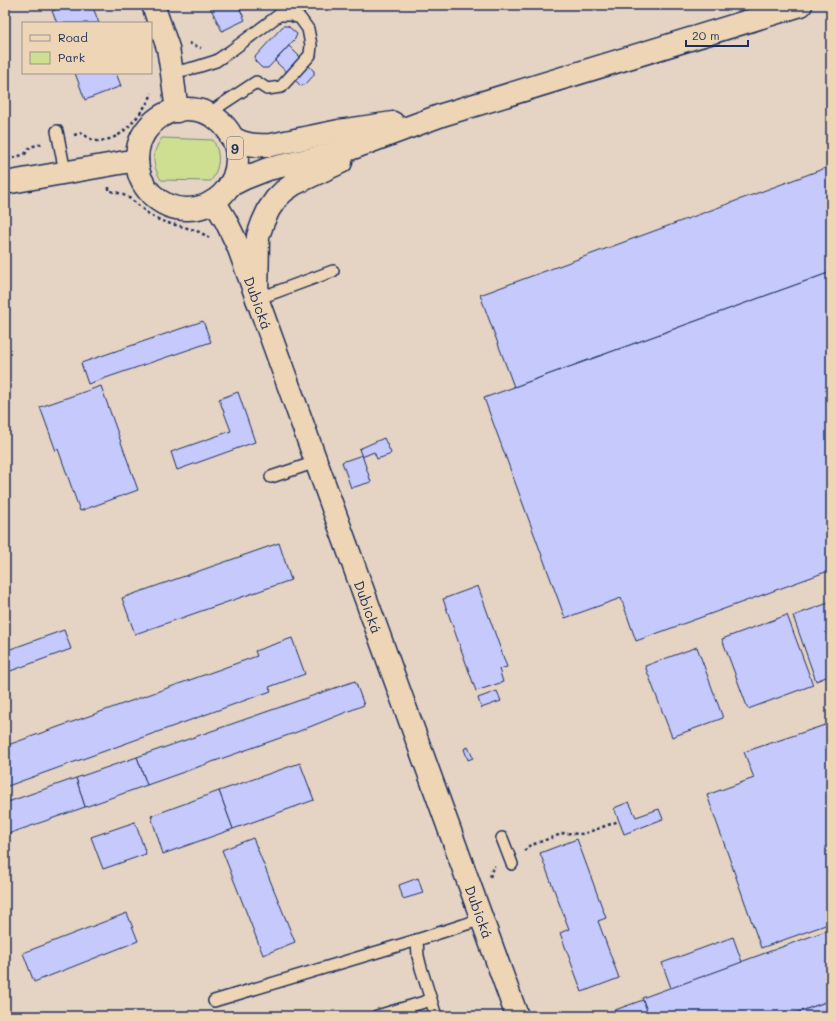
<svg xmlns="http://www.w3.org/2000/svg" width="836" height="1021" viewBox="0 0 836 1021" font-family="Mali,sans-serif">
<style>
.green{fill:#cedf92;stroke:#748778}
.building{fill:#c5c9fc;stroke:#1b2f5e}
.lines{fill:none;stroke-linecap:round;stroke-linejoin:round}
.lane-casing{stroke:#1b2f5e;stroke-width:14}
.street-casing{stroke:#1b2f5e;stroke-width:25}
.secondary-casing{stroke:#1b2f5e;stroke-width:25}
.primary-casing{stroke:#1b2f5e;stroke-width:25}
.path{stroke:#1b2f5e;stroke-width:2.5;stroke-dasharray:3 3;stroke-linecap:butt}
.lane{stroke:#edd5b5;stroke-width:11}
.street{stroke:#edd5b5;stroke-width:22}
.secondary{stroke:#edd5b5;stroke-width:22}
.primary{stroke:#edd5b5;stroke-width:22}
.labels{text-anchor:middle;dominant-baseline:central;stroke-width:3;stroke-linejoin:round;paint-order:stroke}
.shield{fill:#edd5b5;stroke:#5a6178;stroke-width:1}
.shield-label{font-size:13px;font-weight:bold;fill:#1b2f5e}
.street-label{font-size:14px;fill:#1b2f5e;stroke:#edd5b5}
</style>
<rect width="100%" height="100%" fill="#e5d3c3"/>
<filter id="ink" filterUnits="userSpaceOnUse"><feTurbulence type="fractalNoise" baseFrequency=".025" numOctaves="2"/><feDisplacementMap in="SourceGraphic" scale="8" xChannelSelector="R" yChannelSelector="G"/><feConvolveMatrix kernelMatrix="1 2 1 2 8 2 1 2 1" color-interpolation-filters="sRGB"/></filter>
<g filter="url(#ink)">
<path class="green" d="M162,138L213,140C221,154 220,167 211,181L161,180C152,165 151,153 162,138Z"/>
<g class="building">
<path d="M68,5H92L99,23H57L52,11Z"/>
<path d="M209,5H238L245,20L222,31Z"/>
<path d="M283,26H288L297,34L295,39L268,68H262L255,61V57Z"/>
<path d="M289,46L314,71V75L305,85L301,86L275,61Z"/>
<path d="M75,73H116L121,86L85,100Z"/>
<path d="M831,166V272L514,387L480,295Z"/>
<path d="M831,272V570L636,641L621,598L565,618L484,398Z"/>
<path d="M203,321L211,342L88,384L81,363Z"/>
<path d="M101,386L138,490L80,511L58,449L56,451L40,407Z"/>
<path d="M238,392L255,442L177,470L171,452L231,431L219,399Z"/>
<path d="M384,438L391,453L389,455L377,459L374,452L362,457L359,449Z"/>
<path d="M362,455L371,482L351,488L342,462Z"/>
<path d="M279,543L291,580L135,634L122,598Z"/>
<path d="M478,586L507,667L499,669L503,682L476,691L443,599Z"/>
<path d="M831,602V675L816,681L793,616Z"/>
<path d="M787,615L813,685L748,709L722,639Z"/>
<path d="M64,630L71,649L5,673V651Z"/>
<path d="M292,638L305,674L269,687L271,691L5,787V746L257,656L255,651Z"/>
<path d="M697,647L723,718L672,737L645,666Z"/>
<path d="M355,681L364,705L297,732L147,785L137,757Z"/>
<path d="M497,691L501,701L481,708L478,698Z"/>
<path d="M828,724L831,732V777L830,778L831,780V787L826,789L831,803V923L761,948L707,795L754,778L744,752Z"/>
<path d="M468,747L473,758L468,760L464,749Z"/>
<path d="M137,757L147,785L85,807L76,778Z"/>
<path d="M300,763L314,800L233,829L219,791Z"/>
<path d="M76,778L85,807L5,835V803Z"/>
<path d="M219,791L233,829L163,854L151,816Z"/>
<path d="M629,802L636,817L659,809L663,819L624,834L614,808Z"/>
<path d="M135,822L146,854L103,869L91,837Z"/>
<path d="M253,838L295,942L263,955L222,850Z"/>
<path d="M577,839L606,918L598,921L619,978L582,992L560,933L569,929L540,853Z"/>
<path d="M418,878L423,893L403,899L399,885Z"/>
<path d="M127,913L138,941L34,982L23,953Z"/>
<path d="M831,929V1000L788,1016H649L642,998Z"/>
<path d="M733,937L742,962L671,988L662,963Z"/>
<path d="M643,1000L649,1016H598Z"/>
<path d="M831,1000V1016H788Z"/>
</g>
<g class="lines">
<defs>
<g id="lane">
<path d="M172,73L197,67L216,61L232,50L279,15H291L300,18L308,29L311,45L310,55L281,87L267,89L256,82L221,105L209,115"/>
<path d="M57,131L65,172"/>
<path d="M257,299L333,271"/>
<path d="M271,477L316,462"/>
<path d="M502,838L512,864"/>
<path d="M214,1001L417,940"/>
<path d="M377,1016L431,1000"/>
<path d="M436,1016L421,968L418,956L417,940L482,919"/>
</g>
<path id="street" d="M214,201L226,221L238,246L517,1016"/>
<path id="secondary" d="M153,5L168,48L172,73L177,111"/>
<g id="primary">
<circle cx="187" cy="159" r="50"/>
<path d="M231,137C245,145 255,146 271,145L339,131L393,123"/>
<path d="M5,183L137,160"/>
<path d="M229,186L245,178L268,169L342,152L442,115L801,5"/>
<path d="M257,299L258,236L263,222L269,209L276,199L284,191L294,184L341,162"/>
</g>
</defs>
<use href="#lane" class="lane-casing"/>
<use href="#street" class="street-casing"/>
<use href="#secondary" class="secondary-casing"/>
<use href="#primary" class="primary-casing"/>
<g class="path">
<path d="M189,43L201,48"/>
<path d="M74,135L82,133C87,137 92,141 99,141C104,141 113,138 117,136C129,129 148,105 152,93"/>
<path d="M13,158L25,154L30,147L44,143"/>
<path d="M109,187V191C133,194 138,209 157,219C174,227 194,226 209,238"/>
<path d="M524,851L529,846L564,833L583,834L619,821"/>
<path d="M490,877L493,867L495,866"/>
</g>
<use href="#lane" class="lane"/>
<use href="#street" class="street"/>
<use href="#secondary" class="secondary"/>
<use href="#primary" class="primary"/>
</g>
</g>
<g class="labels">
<rect class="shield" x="227" y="137" width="16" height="22" rx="3"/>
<g class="shield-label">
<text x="235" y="148">9</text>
</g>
<g class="street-label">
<text transform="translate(258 303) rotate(70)">Dubická</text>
<text transform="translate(368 607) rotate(70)">Dubická</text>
<text transform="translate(479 912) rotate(70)">Dubická</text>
</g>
</g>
<rect width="836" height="1021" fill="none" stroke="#edd5b5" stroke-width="20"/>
<rect x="10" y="10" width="816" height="1001" fill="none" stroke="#1b2f5e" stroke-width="1.5" filter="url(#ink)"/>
<rect x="22" y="22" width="130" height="52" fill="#edd5b5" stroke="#999392"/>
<rect x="30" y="35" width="20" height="6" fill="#edd5b5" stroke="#999392"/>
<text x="58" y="42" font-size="12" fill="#1b2f5e">Road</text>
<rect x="30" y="52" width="20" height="12" fill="#cedf92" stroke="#999392"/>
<text x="58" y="62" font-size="12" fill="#1b2f5e">Park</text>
<path d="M686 40v6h62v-6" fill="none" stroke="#1b2f5e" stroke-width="2"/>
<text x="692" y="40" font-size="12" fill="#1b2f5e" stroke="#edd5b5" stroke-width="3" paint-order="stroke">20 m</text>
</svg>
